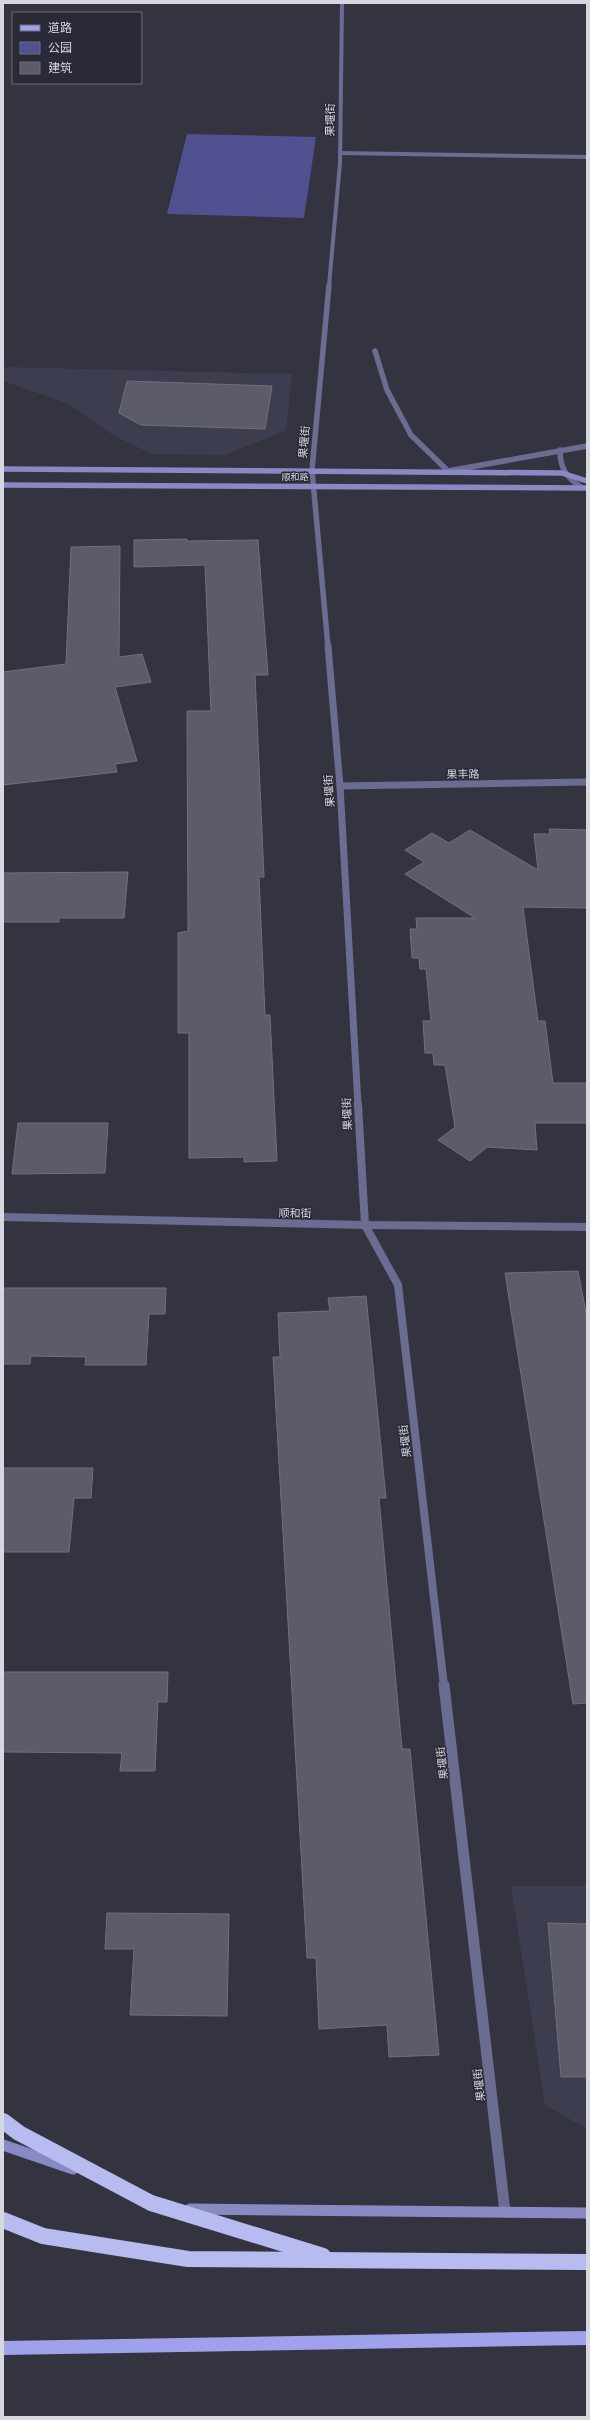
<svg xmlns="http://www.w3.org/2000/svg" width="590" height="2420" viewBox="0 0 590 2420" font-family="'Asap Condensed','Noto Sans SC',sans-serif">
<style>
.built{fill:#3c3d4f}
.green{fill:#515090}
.building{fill:#5b5b69;stroke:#6f707e}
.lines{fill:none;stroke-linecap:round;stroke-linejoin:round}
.street-far4{stroke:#6b6c91;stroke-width:4}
.street-far3{stroke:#6b6c91;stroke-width:5.5}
.street-far2{stroke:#6b6c91;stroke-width:7}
.street-far1{stroke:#6b6c91;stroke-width:8}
.street{stroke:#6b6c91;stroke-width:11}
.secondary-far1{stroke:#898ac3;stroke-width:5.5}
.secondary{stroke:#898ac3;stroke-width:11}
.primary{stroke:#a0a1eb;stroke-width:14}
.highway{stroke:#b8bbf0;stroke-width:16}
.labels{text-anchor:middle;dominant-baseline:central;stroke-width:3;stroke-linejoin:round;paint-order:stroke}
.far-street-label{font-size:9px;fill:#d6d7df;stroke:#2a2a37}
.street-label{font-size:11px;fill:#d6d7df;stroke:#2a2a37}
</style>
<rect width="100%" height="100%" fill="#343441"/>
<g class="built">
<path d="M3,367L292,374L286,430L226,455L152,454L113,435L69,404L3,381Z"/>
<path d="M511,1886H587V2129L545,2105Z"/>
</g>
<path class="green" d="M187,134L316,137L304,218L167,214Z"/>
<g class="building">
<path d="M127,381L272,386L265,429L141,425L119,413Z"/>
<path d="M187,539V541L258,540L268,675H255L264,877H259L265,1015H270L277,1161L244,1162V1157L189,1158V1033H178V933L188,931L187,711H211L205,565L134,567V540Z"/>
<path d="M120,546L119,657L142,654L151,682L115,687L137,761L115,764L117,772L3,785V672L66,664L71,547Z"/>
<path d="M549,829L587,830V908L523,907L538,1021H545L553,1083H587V1123H535L537,1150L487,1147L470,1161L438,1140L455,1127L445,1065H434L433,1053H425L423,1021H431L426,969H420L419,958H412L410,929H417L416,918H475L405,874L424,862L405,850L432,833L449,843L470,830L538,870L534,834H550Z"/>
<path d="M128,872L124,918H59V922H3V873Z"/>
<path d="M18,1123H108L105,1173L12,1174Z"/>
<path d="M578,1271L587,1318V1703L573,1704L505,1273Z"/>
<path d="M3,1288H166L165,1314H149L146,1365H85L86,1357L31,1356L30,1364H3Z"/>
<path d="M366,1296L386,1498H379L402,1749H410L439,2055L389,2057L387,2025L319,2029L316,1958H307L273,1357H280L278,1313L330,1311L328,1298Z"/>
<path d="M3,1468H93L91,1498H74L69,1552H3Z"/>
<path d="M3,1672H168L167,1702H158L155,1771H120L122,1753L3,1752Z"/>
<path d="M107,1913L229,1914L227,2016L130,2015L134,1949H105Z"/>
<path d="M548,1923L587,1924V2077H561Z"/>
</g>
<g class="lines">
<g class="street-far4">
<path d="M340,153L587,157"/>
<path d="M329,286L340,163L342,3"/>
</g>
<g class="street-far3">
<path d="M375,351L387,390L411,435L448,471L587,446"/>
<path d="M560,450C560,468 566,477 581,487"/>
<path d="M328,647L312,470L329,285"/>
</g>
<g class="street-far2">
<path d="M328,646L340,786L358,1105"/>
<path d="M340,786L587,782"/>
</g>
<g class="street-far1">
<path d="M358,1104L365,1225L398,1285L444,1686"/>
<path d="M3,1217L365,1225L587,1227"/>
</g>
<path class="street" d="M444,1685L505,2212"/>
<g class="secondary-far1">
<path d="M3,469L562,473L587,481"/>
<path d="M3,485L587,488"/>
</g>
<g class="secondary">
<path d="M3,2145L73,2169"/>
<path d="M190,2209L587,2213"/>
</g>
<path class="primary" d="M3,2348L587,2338"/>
<g class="highway">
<path d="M3,2121L19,2133L151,2203L323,2256"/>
<path d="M3,2220L43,2236L188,2259L587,2262"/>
</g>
</g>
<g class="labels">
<g class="far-street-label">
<text x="295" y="477">顺和路</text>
</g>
<g class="street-label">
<text transform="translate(330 120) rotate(-90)">果堰街</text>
<text transform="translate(304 442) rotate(-85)">果堰街</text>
<text transform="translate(463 774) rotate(-1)">果丰路</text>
<text transform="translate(329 791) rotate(-94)">果堰街</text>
<text transform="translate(347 1114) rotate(-93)">果堰街</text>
<text transform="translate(295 1213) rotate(1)">顺和街</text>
<text transform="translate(405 1441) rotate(-97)">果堰街</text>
<text transform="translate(442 1763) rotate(-97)">果堰街</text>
<text transform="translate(479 2085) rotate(-97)">果堰街</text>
</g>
</g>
<rect width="590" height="2420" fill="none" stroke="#d6d7df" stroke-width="8"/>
<rect x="12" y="12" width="130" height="72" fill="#2a2a37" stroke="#6f6f7a"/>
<rect x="20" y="25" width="20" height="6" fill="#a0a1eb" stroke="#6f6f7a"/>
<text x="48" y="32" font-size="12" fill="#d6d7df">道路</text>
<rect x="20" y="42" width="20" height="12" fill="#515090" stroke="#6f6f7a"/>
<text x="48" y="52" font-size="12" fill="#d6d7df">公园</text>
<rect x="20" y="62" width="20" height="12" fill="#5b5b69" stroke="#6f6f7a"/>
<text x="48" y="72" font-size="12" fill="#d6d7df">建筑</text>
</svg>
